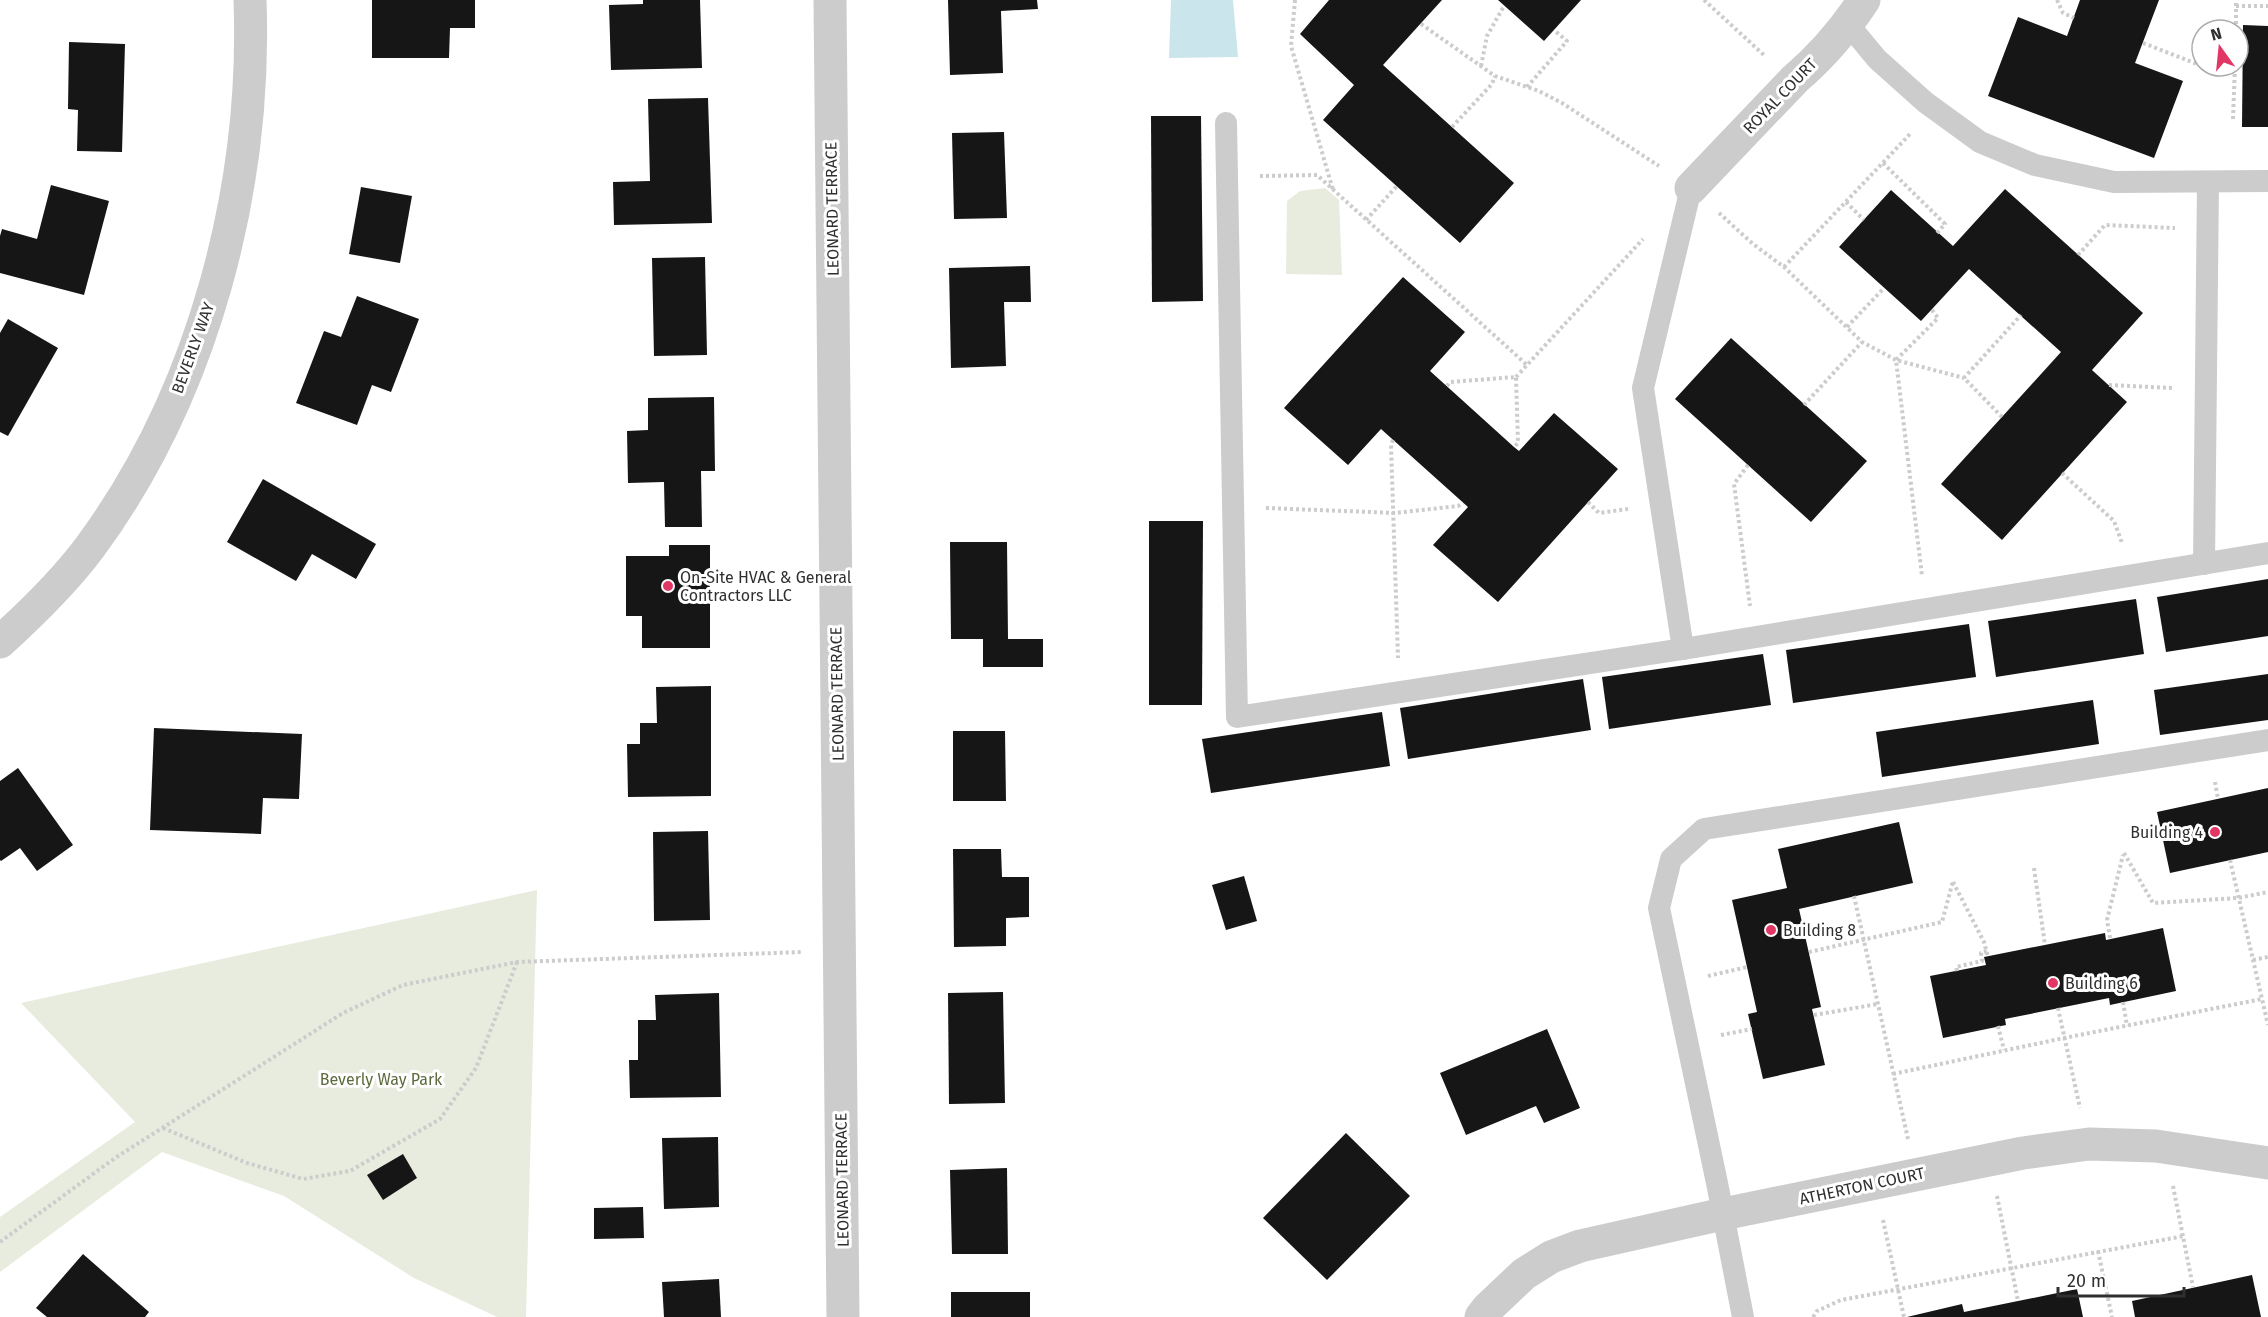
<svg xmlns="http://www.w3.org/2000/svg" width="2268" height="1317" viewBox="0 0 2268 1317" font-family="'Fira Sans',sans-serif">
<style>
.green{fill:#e8ecde}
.water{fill:#cae5ec}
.building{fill:#161616}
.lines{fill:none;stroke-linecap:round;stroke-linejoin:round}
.path{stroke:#ccc;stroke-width:4;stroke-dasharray:3 3;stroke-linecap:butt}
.service{stroke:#ccc;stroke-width:22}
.minor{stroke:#ccc;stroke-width:33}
.poi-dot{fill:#e23665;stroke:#fff;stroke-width:2}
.labels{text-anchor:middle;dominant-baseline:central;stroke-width:6;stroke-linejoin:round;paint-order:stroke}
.street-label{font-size:16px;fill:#2f2f2f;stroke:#fff}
.poi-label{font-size:16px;fill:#2f2f2f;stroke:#fff;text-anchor:start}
.park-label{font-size:16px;fill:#5c6b3d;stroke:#fff}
</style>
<rect width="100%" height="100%" fill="#fff"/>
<g class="green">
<path d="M1325,188L1339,200L1342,275L1286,274L1287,201L1300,191Z"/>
<path d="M537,890L526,1317H497L414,1278L284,1196L162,1152L0,1272V1217L135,1122L21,1003Z"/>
</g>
<path class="water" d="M1171,0H1233L1238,57L1169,58Z"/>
<g class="building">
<path d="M372,0H475V28H450L449,58H372Z"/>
<path d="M643,0H700L702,68L611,70L609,5L643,4Z"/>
<path d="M948,0H1037L1038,9L1001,11L1003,73L950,75Z"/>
<path d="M1329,0H1442L1383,65L1514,183L1460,243L1323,120L1354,85L1300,34Z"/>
<path d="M1498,0H1581L1544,41Z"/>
<path d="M2080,0H2159L2135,63L2183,81L2154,158L1988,96L2018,17L2067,36Z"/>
<path d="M2243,25L2268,26V127H2242Z"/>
<path d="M69,42L125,44L122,152L77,151L78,110L68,109Z"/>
<path d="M708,98L712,223L614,225L613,182L650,181L648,99Z"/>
<path d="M1151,116H1201L1203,301L1152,302Z"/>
<path d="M1004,132L1007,218L954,219L952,133Z"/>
<path d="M51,185L109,201L84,295L0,273V236L2,229L37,239Z"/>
<path d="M361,187L412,196L400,263L349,254Z"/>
<path d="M2005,189L2143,313L2092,370L2127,402L2002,540L1941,484L2061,352L1969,269L1921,321L1839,247L1891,190L1953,246Z"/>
<path d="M705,257L707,355L654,356L652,258Z"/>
<path d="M1030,266L1031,302H1004L1006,366L951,368L949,268Z"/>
<path d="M1403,277L1465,332L1430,371L1514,447L1519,451L1554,413L1618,469L1498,602L1433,545L1468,507L1381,429L1348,465L1284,408Z"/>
<path d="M357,296L419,319L391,392L372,385L357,425L296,403L324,331L341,337Z"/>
<path d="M8,319L58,348L8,436L0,432V333Z"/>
<path d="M1731,338L1867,461L1811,522L1675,399Z"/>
<path d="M714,397L715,471H701L702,527H665L664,482L628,483L627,431L648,430V398Z"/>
<path d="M263,479L376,544L356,579L312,554L296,581L227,542Z"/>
<path d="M1149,521H1203L1202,705H1149Z"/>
<path d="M950,542H1007L1008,639H1043V667H983V639H951Z"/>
<path d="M669,545H710V648H642V616H626V556H669Z"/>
<path d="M2268,579V636L2166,652L2157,597Z"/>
<path d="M2136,599L2144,654L1996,677L1988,621Z"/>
<path d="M1969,624L1976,677L1793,703L1786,650Z"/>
<path d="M1763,654L1771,705L1609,729L1602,677Z"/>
<path d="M2268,674V720L2160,735L2154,690Z"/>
<path d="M1583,679L1591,730L1408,759L1400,708Z"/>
<path d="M711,686V796L628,797L627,744H640V723H657L656,687Z"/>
<path d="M2093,700L2099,744L1882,777L1876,732Z"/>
<path d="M1382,712L1390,766L1211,793L1202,739Z"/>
<path d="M154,728L302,734L299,799L263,798L261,834L150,830Z"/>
<path d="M953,731H1005L1006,801H953Z"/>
<path d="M18,768L73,845L37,871L20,848L1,861L0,860V781Z"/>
<path d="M2268,788V852L2170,873L2157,812Z"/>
<path d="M1899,822L1913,883L1799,909L1821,1007L1812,1009L1825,1065L1763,1079L1748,1014L1757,1012L1732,900L1787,888L1778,849Z"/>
<path d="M708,831L710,920L654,921L653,832Z"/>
<path d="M953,849H1001L1002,877H1029V917L1006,918V946L954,947Z"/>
<path d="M1244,876L1257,921L1226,930L1212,885Z"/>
<path d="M2163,928L2176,991L2110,1005L2109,998L2005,1019L2006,1025L1943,1038L1930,976L1986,965L1984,957L2105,933L2106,940Z"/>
<path d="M1003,992L1005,1103L949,1104L948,993Z"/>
<path d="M719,993L721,1097L630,1098L629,1060H638V1020H656L655,995Z"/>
<path d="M1547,1029L1580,1108L1544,1123L1536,1106L1466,1135L1440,1073Z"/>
<path d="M1346,1133L1410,1196L1327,1280L1263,1218Z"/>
<path d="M718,1137L719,1207L664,1209L662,1138Z"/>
<path d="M403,1154L417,1178L383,1200L367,1175Z"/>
<path d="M1007,1168L1008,1254H952L950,1170Z"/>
<path d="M643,1207L644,1238L594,1239V1208Z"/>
<path d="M83,1254L149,1312L145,1317H47L36,1308Z"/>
<path d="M2252,1275L2261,1317H2135L2132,1301Z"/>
<path d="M719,1279L721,1317H664L662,1282Z"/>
<path d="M2077,1289L2083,1317H1907L1962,1304L1964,1312Z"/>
<rect x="951" y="1292" width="79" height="25"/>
</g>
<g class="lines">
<g class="path">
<path d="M1295,0L1291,46L1333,190"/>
<path d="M1704,0L1765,56"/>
<path d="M2057,0L2063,13L2074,18"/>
<path d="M2236,6H2268"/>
<path d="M1421,24L1495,76L1539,91L1562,103L1659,166"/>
<path d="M2236,30V0"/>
<path d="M2143,43L2210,69L2235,70"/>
<path d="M1481,66L1487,36L1504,6"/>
<path d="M1527,87L1567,41L1554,30"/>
<path d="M2233,119L2235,66"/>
<path d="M1452,127L1492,84L1495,76"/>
<path d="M1883,163L1945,224L1937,233"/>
<path d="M1260,176L1317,175L1527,365"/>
<path d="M1846,202L1864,220"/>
<path d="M1719,213L1753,244L1784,267L1862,342L1896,360L1922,576"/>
<path d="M1366,220L1397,186"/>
<path d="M2078,255L2105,225L2175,228"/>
<path d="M1784,267L1911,133"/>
<path d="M1932,310L1938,318L1896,360L1964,378"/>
<path d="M1847,327L1884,288"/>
<path d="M1516,377L1643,239"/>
<path d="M2109,385L2172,388"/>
<path d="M1447,386L1450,382L1516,377L1518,443L1514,447"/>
<path d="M1804,405L1862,342"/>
<path d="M2002,417L1964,378L2021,315"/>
<path d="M1393,440L1391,445L1398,658"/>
<path d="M1748,465L1734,484L1750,606"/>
<path d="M2062,473L2114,521L2122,543"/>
<path d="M1588,502L1599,513L1628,509"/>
<path d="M1266,508L1395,513L1458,506L1463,503"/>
<path d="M2215,782L2218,799"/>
<path d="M2124,853L2153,903L2238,898L2268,892"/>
<path d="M2230,860L2268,1025"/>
<path d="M2034,868L2045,945"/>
<path d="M1953,882L1984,942L1988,957"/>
<path d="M1854,896L1908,1139"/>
<path d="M2110,938L2107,920L2123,855"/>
<path d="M1809,952L1942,922L1953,881"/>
<path d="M2253,960L2268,957"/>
<path d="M1957,971L1956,967L1982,961L1981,953L1987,951"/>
<path d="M1708,976L1747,967"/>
<path d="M2123,1002L2127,1026"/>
<path d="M2058,1008L2080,1108"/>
<path d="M1814,1015L1878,1004"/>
<path d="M1998,1026L2004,1050"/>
<path d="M1721,1035L1752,1029"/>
<path d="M1893,1074L2064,1038L2262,999"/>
<path d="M163,1128L247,1163L303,1179L350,1171L440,1119L476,1068L517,962"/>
<path d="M2173,1186L2193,1287"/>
<path d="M1997,1196L2018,1301"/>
<path d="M1883,1220L1904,1317"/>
<path d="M0,1242L115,1158L343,1013L403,985L517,962L803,952"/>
<path d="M2098,1251L2112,1317"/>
<path d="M1813,1317L1817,1311L1841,1300L2184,1236"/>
</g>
<g class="service">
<path d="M1848,24L1877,59L1925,102L1980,142L2035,165L2114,182L2268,181"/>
<path d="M1226,123L1237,717L1683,649L1643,388L1691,188"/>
<path d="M2204,564L2208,182"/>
<path d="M1683,649L2268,553"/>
<path d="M1743,1317L1717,1183L1659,908L1671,859L1704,829L2268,740"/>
</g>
<g class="minor">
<path d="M830,0L843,1317"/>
<path d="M1691,188L1795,79C1822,56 1845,29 1864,0"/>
<path d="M0,642C32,613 64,582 90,547C203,394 257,189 250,0"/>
<path d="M1481,1317L1488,1308L1524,1274L1551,1257L1580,1246L1723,1214L2023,1153L2089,1144L2156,1146L2268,1163"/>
</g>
</g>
<g class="poi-dot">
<circle cx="668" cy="586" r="6"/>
<circle cx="2215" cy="832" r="6"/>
<circle cx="1771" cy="930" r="6"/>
<circle cx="2053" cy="983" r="6"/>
</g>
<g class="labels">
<g class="street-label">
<text transform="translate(1780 96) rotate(-46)">ROYAL COURT</text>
<text transform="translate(832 209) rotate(-91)">LEONARD TERRACE</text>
<text transform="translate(193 348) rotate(-70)">BEVERLY WAY</text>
<text transform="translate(837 694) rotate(-91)">LEONARD TERRACE</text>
<text transform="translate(842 1180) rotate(-91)">LEONARD TERRACE</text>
<text transform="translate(1862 1186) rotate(-12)">ATHERTON COURT</text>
</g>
<g class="poi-label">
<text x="680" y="577">On-Site HVAC &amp; General<tspan x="680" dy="18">Contractors LLC</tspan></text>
<text x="2203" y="832" text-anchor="end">Building 4</text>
<text x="1783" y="930">Building 8</text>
<text x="2065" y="983">Building 6</text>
</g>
<g class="park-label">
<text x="381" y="1079">Beverly Way Park</text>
</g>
</g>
<g transform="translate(2220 48) rotate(345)"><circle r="28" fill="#ffffff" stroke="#acacac" stroke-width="1.5"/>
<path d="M0-4.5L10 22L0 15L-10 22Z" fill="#e23665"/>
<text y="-9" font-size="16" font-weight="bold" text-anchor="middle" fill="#2f2f2f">N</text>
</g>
<path d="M2058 1287v9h126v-9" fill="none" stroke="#2f2f2f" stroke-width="3"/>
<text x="2067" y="1287" font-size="18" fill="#2f2f2f" stroke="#ffffff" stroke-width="4.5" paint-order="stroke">20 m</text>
</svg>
